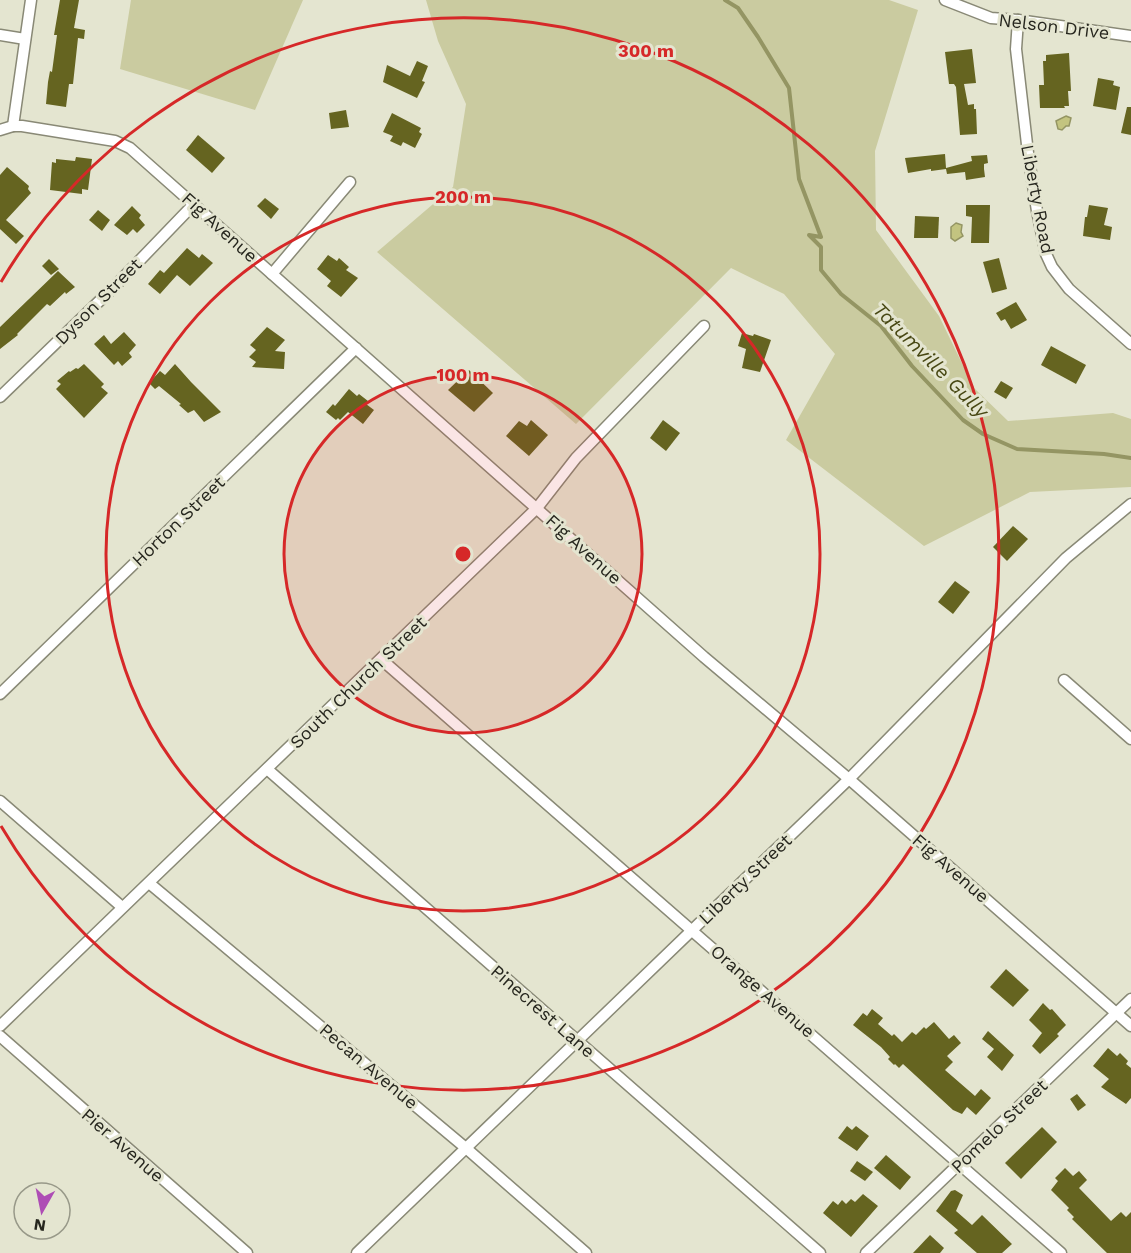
<svg xmlns="http://www.w3.org/2000/svg" width="1131" height="1253" viewBox="0 0 1131 1253" font-family="'Work Sans',sans-serif">
<style>
.green{fill:#cacba0}
.water{fill:#c3c480;stroke:#949563;stroke-width:1.5}
.lines{fill:none;stroke-linecap:round;stroke-linejoin:round}
.stream{stroke:#949563;stroke-width:4}
.building{fill:#656420}
.street-casing{stroke:#898976;stroke-width:13}
.street{stroke:#fff;stroke-width:10}
.ring{fill:none;stroke:#d62828;stroke-width:3}
.labels{text-anchor:middle;dominant-baseline:central;stroke-width:6;stroke-linejoin:round;paint-order:stroke}
.street-label{font-size:18px;fill:#26261e;stroke:#e4e5d0}
.water-label{font-size:20px;font-style:italic;fill:#484814;stroke:#e4e5d0}
.centre{fill:#d62828;stroke:#e4e5d0;stroke-width:3}
.ring-label{font-size:18px;text-anchor:middle;font-weight:bold;fill:#d62828;stroke:#e4e5d0;stroke-width:6;stroke-linejoin:round;paint-order:stroke}
</style>
<rect width="100%" height="100%" fill="#e4e5d0"/>
<g class="green">
<path d="M131,0H303L255,110L120,69Z"/>
<path d="M426,0H889L918,10L875,151L876,230L939,316L974,388L1008,421L1113,413L1131,419V487L1030,492L924,546L786,440L835,354L784,294L731,268L576,424L377,252L453,187L466,104L438,41Z"/>
</g>
<g class="water">
<path d="M1066,116L1071,118L1069,126H1066L1062,130L1058,129L1056,121Z"/>
<path d="M956,223L962,225L961,232L963,236L955,241L951,238V227Z"/>
</g>
<g class="lines">
<path class="stream" d="M725,0L738,8L758,37L789,88L799,179L821,237L809,235L821,247V270L841,294L881,326L912,366L963,420L983,434L1017,449L1104,454L1131,458"/>
</g>
<g class="building">
<path d="M60,0H79L74,28L85,30L84,39L78,38L73,84H69L66,107L46,104L48,82L50,71L52,72L57,35H54Z"/>
<path d="M972,49L976,83L964,84L968,105L974,104V109H976L977,134L960,135L956,87L954,84H949L945,52Z"/>
<path d="M1069,53L1071,91H1068L1069,106H1064L1065,108H1040L1039,85H1044L1043,61H1046V55Z"/>
<path d="M417,61L428,66L422,81L425,82L417,98L383,82L387,65L410,76Z"/>
<path d="M1098,78L1114,81L1113,85L1120,87L1116,110L1093,106Z"/>
<path d="M1127,107H1131V135L1121,133Z"/>
<path d="M346,110L349,127L331,129L329,113Z"/>
<path d="M392,113L421,128L419,132L422,134L415,148L403,142L401,146L390,141L393,136L383,132Z"/>
<path d="M198,135L225,158L212,173L186,150Z"/>
<path d="M945,154L946,168L972,161L971,156L987,155L988,163L984,164V169L985,177L966,180L965,172L947,174L946,169L931,171V169L908,173L905,158Z"/>
<path d="M76,157L92,159L88,190L82,189V194L50,190L52,162L56,163V159L75,161Z"/>
<path d="M7,167L29,186L28,189L31,193L6,220L24,236L16,244L0,229V175Z"/>
<path d="M265,198L279,209L271,219L257,206Z"/>
<path d="M966,205H990L989,243H971L972,217L966,216Z"/>
<path d="M1089,205L1108,208L1104,225L1112,227L1110,240L1083,236L1085,217H1087Z"/>
<path d="M132,206L141,215L139,218L145,225L137,233L133,229L127,235L114,225Z"/>
<path d="M98,210L110,220L102,231L89,220Z"/>
<path d="M915,216L939,217L938,238H914Z"/>
<path d="M187,248L199,258L202,254L213,263L190,286L177,275L160,294L148,284L160,270L164,273Z"/>
<path d="M328,255L337,261L339,258L349,267L346,270L358,278L341,297L327,286L331,281L317,269Z"/>
<path d="M999,258L1007,289L992,293L983,262Z"/>
<path d="M49,259L59,269L51,275L42,266Z"/>
<path d="M58,271L75,287L66,294L65,292L50,306L47,304L17,334L18,335L0,349V327Z"/>
<path d="M1016,302L1027,320L1011,329L1005,319L1001,321L996,313Z"/>
<path d="M267,327L285,340L275,351L285,352L284,369L252,367L256,362L249,357L256,350L250,345Z"/>
<path d="M124,332L136,345L129,353L132,357L122,366L118,361L114,365L94,344L104,335L111,344Z"/>
<path d="M742,333L753,336L754,334L771,340L760,372L742,368L746,349L738,346Z"/>
<path d="M1051,346L1086,365L1076,384L1041,365Z"/>
<path d="M84,364L104,384L101,387L108,393L84,418L56,389L61,384L57,381L69,371L70,372L76,368L78,369Z"/>
<path d="M175,364L191,382L221,412L204,422L194,410L188,413L179,405L181,404L159,386L155,389L149,383L160,371L165,375Z"/>
<path d="M469,370L493,393L474,412L448,390Z"/>
<path d="M1001,381L1013,388L1006,399L994,392Z"/>
<path d="M349,389L357,396L359,394L368,401L366,404L374,410L363,424L348,412L340,420L338,418L336,420L326,412L333,404L335,406Z"/>
<path d="M531,420L548,435L529,456L506,436L519,421L527,426Z"/>
<path d="M663,420L680,433L666,451L650,438Z"/>
<path d="M1013,526L1028,539L1007,561L993,547Z"/>
<path d="M955,581L970,592L953,614L938,602Z"/>
<path d="M1006,969L1029,990L1013,1007L990,987Z"/>
<path d="M1043,1003L1050,1010L1052,1009L1066,1025L1057,1034L1059,1036L1040,1054L1032,1046L1042,1033L1029,1020Z"/>
<path d="M872,1009L883,1018L878,1024L892,1036L894,1034L902,1042L912,1032L916,1035L924,1027L926,1029L934,1022L949,1039L954,1035L961,1043L947,1056L953,1062L945,1070L975,1096L981,1089L991,1098L976,1115L967,1107L962,1114L953,1110L903,1064L899,1068L895,1064L894,1065L888,1059L890,1057L881,1047L853,1025L863,1013L867,1016Z"/>
<path d="M988,1031L1014,1055L1002,1071L987,1057L994,1049L982,1039Z"/>
<path d="M1108,1048L1117,1056L1120,1053L1128,1061L1126,1064L1131,1068V1098L1126,1104L1101,1087L1109,1079L1093,1066Z"/>
<path d="M1077,1094L1086,1105L1078,1111L1070,1099Z"/>
<path d="M847,1126L852,1130L856,1126L869,1136L857,1151L838,1138Z"/>
<path d="M1042,1127L1057,1142L1021,1179L1005,1163Z"/>
<path d="M886,1155L911,1177L900,1190L874,1168Z"/>
<path d="M857,1161L873,1172L865,1181L850,1171Z"/>
<path d="M1065,1168L1073,1176L1079,1171L1087,1180L1079,1188L1111,1221L1121,1212L1126,1217L1131,1212V1253H1107L1072,1219L1074,1217L1067,1210L1069,1208L1051,1190L1058,1181L1055,1178Z"/>
<path d="M955,1190L963,1195L956,1211L972,1225L982,1215L1012,1244L1002,1253H977L954,1233L958,1230L936,1211L951,1191Z"/>
<path d="M863,1194L878,1206L851,1237L823,1213L833,1201L838,1205L842,1200L846,1204L851,1199L855,1202Z"/>
<path d="M930,1235L944,1248L940,1253H913Z"/>
</g>
<g class="lines">
<defs>
<g id="street">
<path d="M945,0L991,18L1018,20L1131,36"/>
<path d="M1018,20L1016,49L1028,153L1037,211L1046,254L1052,267L1069,289L1131,344"/>
<path d="M0,35L25,39"/>
<path d="M13,126L31,0"/>
<path d="M0,130L13,126H22L115,141L130,148L704,657L849,779L1131,1026"/>
<path d="M272,274L350,182"/>
<path d="M0,397L116,285L194,204"/>
<path d="M382,660L1061,1253"/>
<path d="M1064,680L1131,739"/>
<path d="M0,694L356,348"/>
<path d="M267,769L820,1253"/>
<path d="M0,801L122,907"/>
<path d="M149,883L467,1149L586,1253"/>
<path d="M0,1026L537,508L576,458L704,326"/>
<path d="M0,1036L247,1253"/>
<path d="M357,1253L849,779L1066,558L1131,504"/>
<path d="M866,1253L1131,999"/>
</g>
</defs>
<use href="#street" class="street-casing"/>
<use href="#street" class="street"/>
</g>
<circle cx="463" cy="554" r="179" fill="#d62828" fill-opacity=".12"/>
<g class="ring">
<circle cx="463" cy="554" r="179"/>
<circle cx="463" cy="554" r="357"/>
<path d="M1 282A536 536 0 1 1 1 826"/>
</g>
<g class="labels">
<g class="street-label">
<text transform="translate(1054 26) rotate(7)">Nelson Drive</text>
<text transform="translate(1038 199) rotate(79)">Liberty Road</text>
<text transform="translate(220 227) rotate(42)">Fig Avenue</text>
<text transform="translate(98 301) rotate(-45)">Dyson Street</text>
<text transform="translate(178 521) rotate(-44)">Horton Street</text>
<text transform="translate(584 549) rotate(42)">Fig Avenue</text>
<text transform="translate(358 682) rotate(-44)">South Church Street</text>
<text transform="translate(951 868) rotate(41)">Fig Avenue</text>
<text transform="translate(745 879) rotate(-44)">Liberty Street</text>
<text transform="translate(763 991) rotate(41)">Orange Avenue</text>
<text transform="translate(543 1011) rotate(41)">Pinecrest Lane</text>
<text transform="translate(369 1066) rotate(40)">Pecan Avenue</text>
<text transform="translate(999 1126) rotate(-44)">Pomelo Street</text>
<text transform="translate(123 1145) rotate(41)">Pier Avenue</text>
</g>
<g class="water-label">
<text transform="translate(931 360) rotate(45)">Tatumville Gully</text>
</g>
</g>
<circle cx="463" cy="554" r="9" class="centre"/>
<g class="ring-label">
<text x="646" y="57">300 m</text>
<text x="463" y="203">200 m</text>
<text x="463" y="381">100 m</text>
</g>
<g transform="translate(42 1211) rotate(189)"><circle r="28" fill="#e4e5d0" stroke="#989989" stroke-width="1.5"/>
<path d="M0-4.5L10 22L0 15L-10 22Z" fill="#ae4db5"/>
<text y="-9" font-size="16" font-weight="bold" text-anchor="middle" fill="#26261e">N</text>
</g>
</svg>
